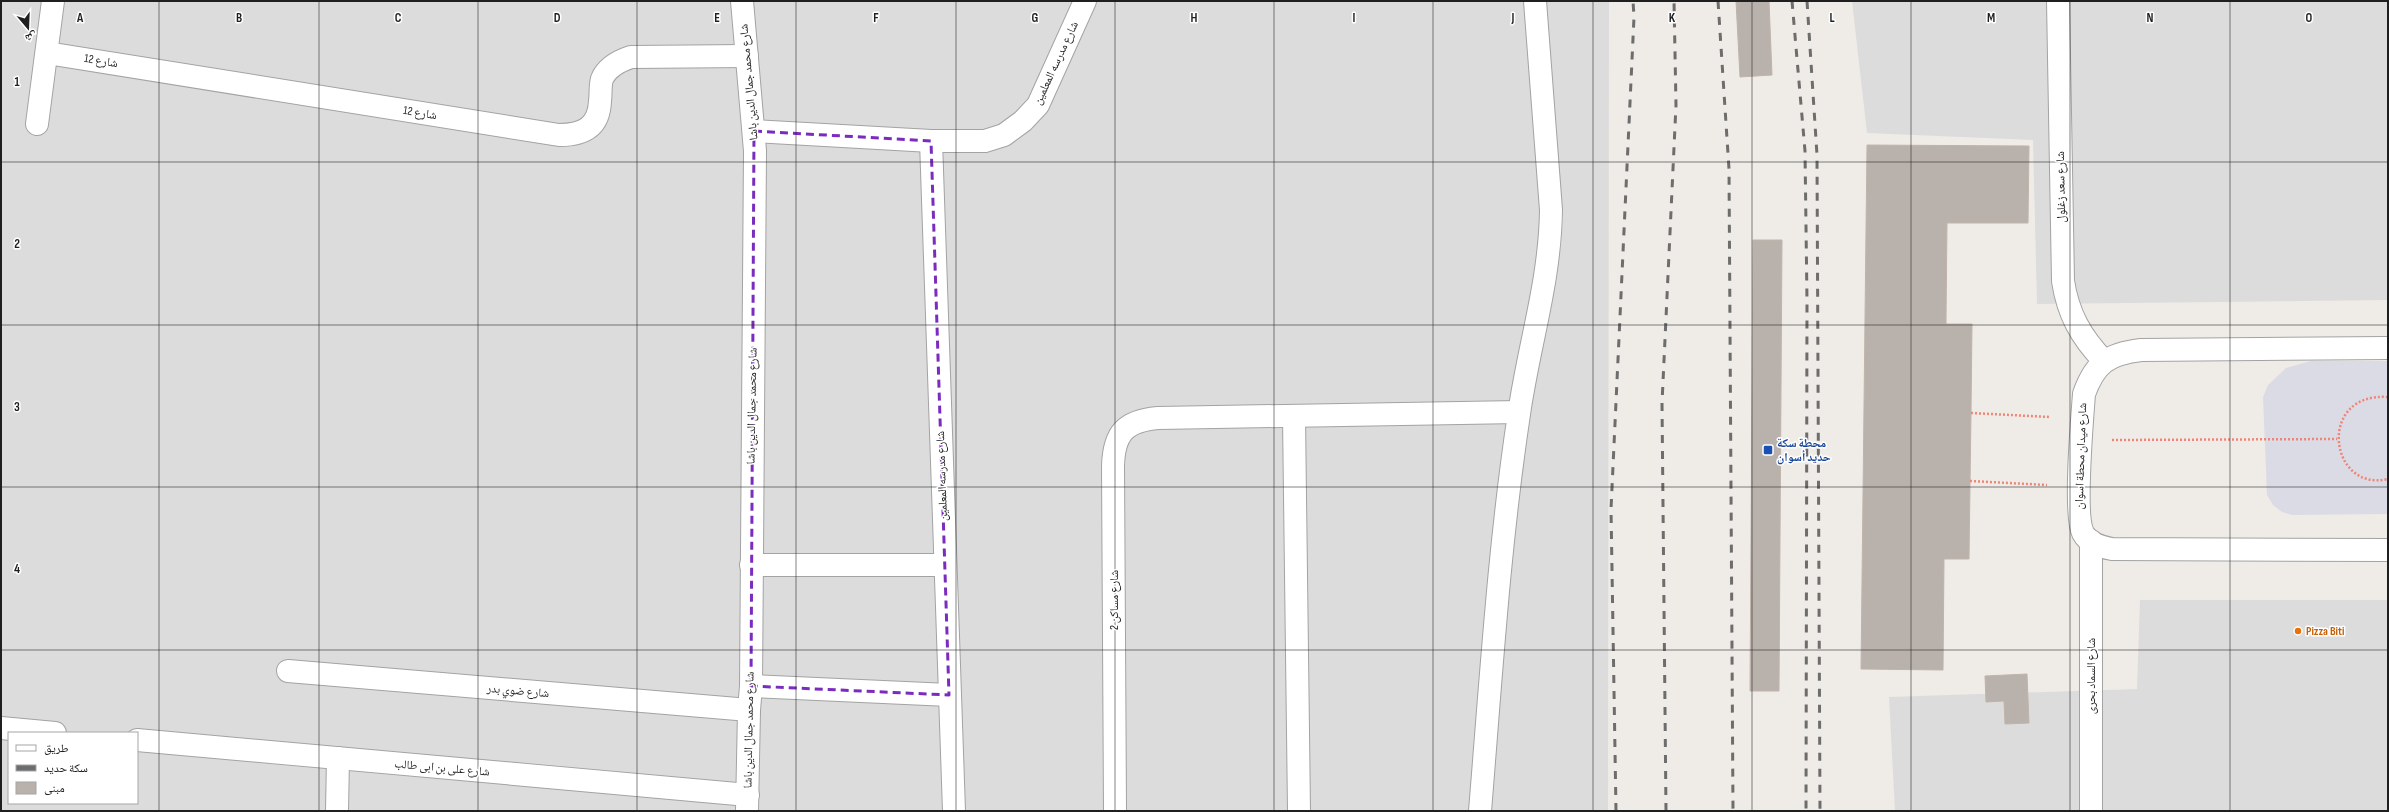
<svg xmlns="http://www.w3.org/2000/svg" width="2389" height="812" viewBox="0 0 2389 812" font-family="'Sofia Sans Condensed','Noto Naskh Arabic',sans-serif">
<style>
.residential{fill:#dddcdc;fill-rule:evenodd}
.plaza{fill:#dbdbe5}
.building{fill:#b9b2ac;stroke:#c0b4aa}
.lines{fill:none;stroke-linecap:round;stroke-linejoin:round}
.pedestrian-casing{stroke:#a3a3a3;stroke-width:24}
.minor-casing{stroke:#a3a3a3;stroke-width:24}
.tertiary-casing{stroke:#a3a3a3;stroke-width:24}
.path{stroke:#ef8578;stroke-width:2.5;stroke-dasharray:2 2;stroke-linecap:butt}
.pedestrian{stroke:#fff;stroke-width:22}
.minor{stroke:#fff;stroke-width:22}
.tertiary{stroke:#fff;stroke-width:22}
.rail{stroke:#6d6d6d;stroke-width:3;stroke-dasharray:8 8;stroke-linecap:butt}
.marked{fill:none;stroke:#7b2cbf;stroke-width:3;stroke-dasharray:8 5;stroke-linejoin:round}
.grid{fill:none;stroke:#1f1f1f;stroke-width:1;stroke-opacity:0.55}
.transit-dot{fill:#1a4fb4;stroke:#fff;stroke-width:1.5}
.food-dot{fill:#e8710a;stroke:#fff;stroke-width:1.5}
.labels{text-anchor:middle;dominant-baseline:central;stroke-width:3;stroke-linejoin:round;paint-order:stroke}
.street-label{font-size:12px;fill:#1f1f1f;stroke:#fff}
.transit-label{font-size:12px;font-weight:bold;fill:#164399;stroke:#fff;text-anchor:start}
.food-label{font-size:12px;font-weight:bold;fill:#c56008;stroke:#fff;text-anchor:start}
.grid-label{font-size:13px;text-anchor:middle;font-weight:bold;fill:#1f1f1f;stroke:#fff;stroke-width:3;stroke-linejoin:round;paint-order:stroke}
</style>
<rect width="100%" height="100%" fill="#efece7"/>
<g class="residential">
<path d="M1,1H1609L1608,811H1ZM9,733H137V803H9Z"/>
<path d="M1852,1H2388V300L2037,304L2033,140L1867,133Z"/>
<path d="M2140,600H2388V811H1895L1889,697L2137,689Z"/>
</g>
<path class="plaza" d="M2311,361H2388V514L2292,515L2282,512L2273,505L2267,495L2263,397L2268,385L2286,368Z"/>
<g class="building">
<path d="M1736,1H1769L1772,75L1740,77Z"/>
<path d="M1867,145L2029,146L2028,223H1947L1946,324H1972L1971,413L1969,559H1944L1943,670L1861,669Z"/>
<path d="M1753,240H1782L1779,691H1750Z"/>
<path d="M2027,674L2029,723L2005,724L2004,701L1986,702L1985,676Z"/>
</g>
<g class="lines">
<defs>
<path id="pedestrian" d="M2058,1L2063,281C2068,314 2081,337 2104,361"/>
<g id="minor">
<path d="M742,1L755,151L751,686L749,710L747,811"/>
<path d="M47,53L559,135C583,135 599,127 600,101C601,94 600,85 602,79C607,67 619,61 631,57L747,56"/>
<path d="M37,124L53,1"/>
<path d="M754,131L931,141H985L1004,135L1023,121L1038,105L1085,1"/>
<path d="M931,141L954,811"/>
<path d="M2388,348L2141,350C2108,354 2095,363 2084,394C2082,420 2074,515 2083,533C2089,544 2101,547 2112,549L2388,550"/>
<path d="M1294,417L1299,811"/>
<path d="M751,565H945"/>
<path d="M288,671L749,710"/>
<path d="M751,686L949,695"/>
<path d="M1,728L55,733"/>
<path d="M137,740L748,795"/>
<path d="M337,811L338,758"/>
<path d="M1115,811L1113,466C1114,433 1125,421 1158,418L1519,412"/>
<path d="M1480,811C1491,678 1499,546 1519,414C1529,344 1550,282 1551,210L1535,1"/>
</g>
<path id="tertiary" d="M2091,811V541"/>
</defs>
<use href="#pedestrian" class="pedestrian-casing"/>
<use href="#minor" class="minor-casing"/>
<use href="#tertiary" class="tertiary-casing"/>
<g class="path">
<path d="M2388,397C2316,392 2329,493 2388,479"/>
<path d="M1971,413L2050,417"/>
<path d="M2112,440L2337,439"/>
<path d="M1970,481L2047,485"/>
</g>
<use href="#pedestrian" class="pedestrian"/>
<use href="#minor" class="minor"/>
<use href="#tertiary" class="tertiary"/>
<g class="rail">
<path d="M1718,1L1729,169L1733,811"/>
<path d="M1792,1L1805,151L1807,301L1806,811"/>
<path d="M1807,1L1817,155L1820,811"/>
<path d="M1616,811L1611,509L1634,17L1633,1"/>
<path d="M1666,811L1662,403L1676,105L1674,1"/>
</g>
</g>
<path class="marked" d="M754,131L931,141L949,695L751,686Z"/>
<path class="grid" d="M159,1V811M319,1V811M478,1V811M637,1V811M796,1V811M956,1V811M1115,1V811M1274,1V811M1433,1V811M1593,1V811M1752,1V811M1911,1V811M2070,1V811M2230,1V811M1,162H2388M1,325H2388M1,487H2388M1,650H2388"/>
<rect class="transit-dot" x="1763" y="445" width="10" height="10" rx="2"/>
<circle class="food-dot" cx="2298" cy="631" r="4"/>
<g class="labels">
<g class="street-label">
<text transform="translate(101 61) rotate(9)">شارع 12</text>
<text transform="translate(1056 63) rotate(-65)">شارع مدرسه المعلمين</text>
<text transform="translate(749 82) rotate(-95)">شارع محمد جمال الدين باشا</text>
<text transform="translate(420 113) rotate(9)">شارع 12</text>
<text transform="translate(2061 187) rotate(-91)">شارع سعد زغلول</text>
<text transform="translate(752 406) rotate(-89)">شارع محمد جمال الدين باشا</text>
<text transform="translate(2081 456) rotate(-88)">شارع ميدان محطة اسوان</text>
<text transform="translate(942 476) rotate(-92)">شارع مدرسه المعلمين</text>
<text transform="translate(1114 600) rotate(-90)">شارع مساكن 2</text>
<text transform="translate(2091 676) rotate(-90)">شارع السماد بحرى</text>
<text transform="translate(518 691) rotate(5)">شارع ضوي بدر</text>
<text transform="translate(749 730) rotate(-89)">شارع محمد جمال الدين باشا</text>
<text transform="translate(442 768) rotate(5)">شارع على بن ابى طالب</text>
</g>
<g class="transit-label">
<text x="1777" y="443">محطة سكة<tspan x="1777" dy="14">حديد أسوان</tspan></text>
</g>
<g class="food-label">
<text x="2306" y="631">Pizza Biti</text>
</g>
</g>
<g class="grid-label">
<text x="80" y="22">A</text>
<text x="239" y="22">B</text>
<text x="398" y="22">C</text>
<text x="557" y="22">D</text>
<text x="717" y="22">E</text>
<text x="876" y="22">F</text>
<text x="1035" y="22">G</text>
<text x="1194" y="22">H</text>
<text x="1354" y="22">I</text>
<text x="1513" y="22">J</text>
<text x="1672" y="22">K</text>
<text x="1832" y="22">L</text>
<text x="1991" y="22">M</text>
<text x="2150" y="22">N</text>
<text x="2309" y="22">O</text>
<text x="17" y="86">1</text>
<text x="17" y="248">2</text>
<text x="17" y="411">3</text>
<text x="17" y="573">4</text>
</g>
<rect width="2389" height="812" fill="none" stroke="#1f1f1f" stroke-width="4"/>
<rect x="8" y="732" width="130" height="72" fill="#ffffff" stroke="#a5a5a5"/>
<rect x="16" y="745" width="20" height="6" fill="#ffffff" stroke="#a5a5a5"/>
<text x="44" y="752" font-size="12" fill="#1f1f1f">طريق</text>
<rect x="16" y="765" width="20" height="6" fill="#6d6d6d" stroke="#a5a5a5"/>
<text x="44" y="772" font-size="12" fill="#1f1f1f">سكة حديد</text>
<rect x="16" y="782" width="20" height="12" fill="#b9b2ac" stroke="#a5a5a5"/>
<text x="44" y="792" font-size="12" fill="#1f1f1f">مبنى</text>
<g transform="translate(28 28) rotate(161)" stroke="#ffffff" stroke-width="3" paint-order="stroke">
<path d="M0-3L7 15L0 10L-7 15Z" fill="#1f1f1f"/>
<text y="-6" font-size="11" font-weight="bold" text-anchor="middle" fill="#1f1f1f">ش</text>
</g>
</svg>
